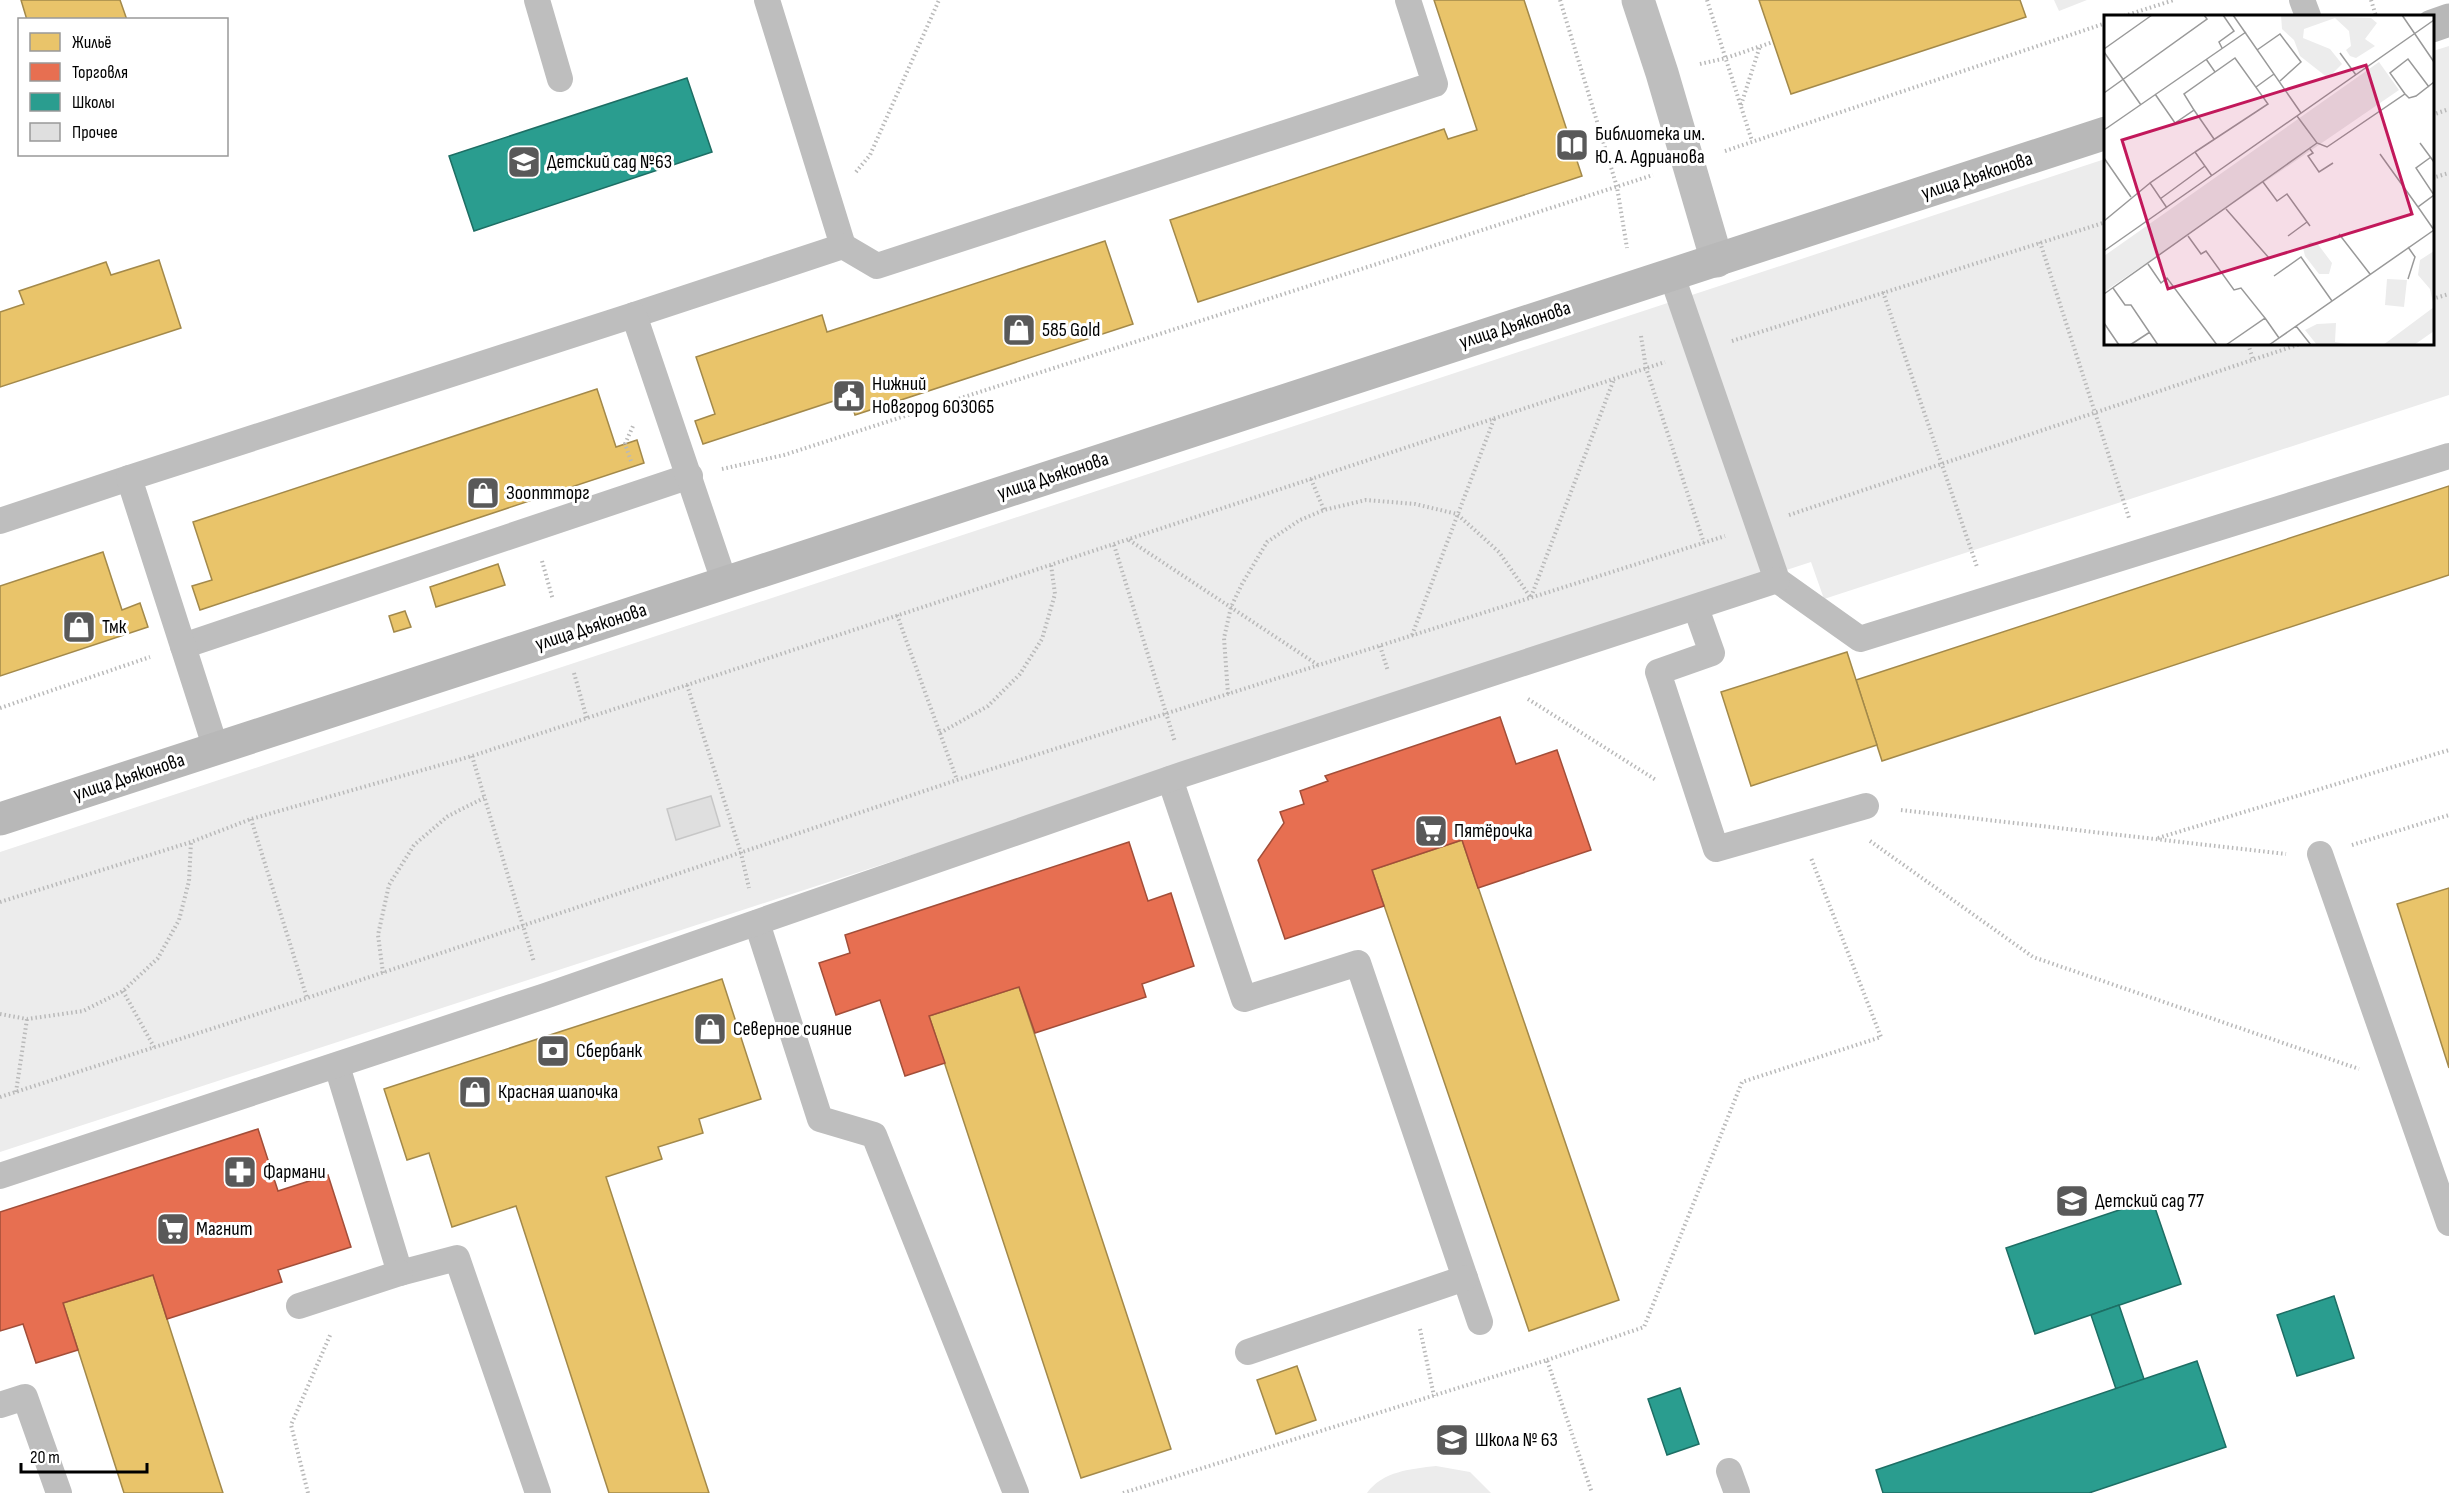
<svg xmlns="http://www.w3.org/2000/svg" width="2449" height="1493" viewBox="0 0 2449 1493" font-family="'Sofia Sans Condensed',sans-serif">
<style>
.green{fill:#ececec}
.homes{fill:#e9c46a;stroke:#a3894a;stroke-width:1.5}
.shops{fill:#e76f51;stroke:#a24e39;stroke-width:1.5}
.schools{fill:#2a9d8f;stroke:#1d6e64;stroke-width:1.5}
.building{fill:#dfdfdf;stroke:#c7c7c7;stroke-width:1.5}
.lines{fill:none;stroke-linecap:round;stroke-linejoin:round}
.path{stroke:#b9b9b9;stroke-width:4;stroke-dasharray:1.5 3;stroke-linecap:butt}
.service{stroke:#bebebe;stroke-width:26}
.minor{stroke:#bebebe;stroke-width:33}
.secondary{stroke:#b8b8b8;stroke-width:33}
.labels{text-anchor:middle;dominant-baseline:central;stroke-width:6;stroke-linejoin:round;paint-order:stroke}
.poi-label{font-size:20px;fill:#000;stroke:#fff;text-anchor:start}
.street-label{font-size:20px;fill:#000;stroke:#fff}
.inset-road{fill:none;stroke:#999;stroke-width:1.5}
.view{fill:#c2185b;fill-opacity:0.15;stroke:#c2185b;stroke-width:3}
.inset-edge{fill:none;stroke:#000;stroke-width:3}
</style>
<rect width="100%" height="100%" fill="#fff"/>
<g class="green">
<path d="M2054,0H2087L2059,11Z"/>
<path d="M2449,46V395L1824,599L1811,562L0,1152V852L2105,159L2106,344H2432L2433,51Z"/>
<path d="M1436,1466L1470,1472L1491,1493H1367C1383,1471 1411,1469 1436,1466Z"/>
</g>
<g class="homes">
<path d="M21,0H120L127,20H27Z"/>
<path d="M1434,0H1524L1582,176L1198,302L1170,220L1444,129L1448,139L1477,130Z"/>
<path d="M1759,0H2020L2026,17L1791,94Z"/>
<path d="M1105,241L1133,324L855,415L849,396L703,444L695,421L715,414L696,357L822,315L827,332Z"/>
<path d="M159,260L181,328L0,387V312L24,304L19,291L106,262L111,275Z"/>
<path d="M597,389L616,447L637,440L644,463L200,610L192,586L212,580L193,522Z"/>
<path d="M2449,486V575L1882,761L1856,680Z"/>
<path d="M103,552L122,610L140,603L148,627L0,676V586Z"/>
<path d="M498,564L505,585L436,607L430,587Z"/>
<path d="M405,611L411,627L394,632L389,616Z"/>
<path d="M1847,652L1877,745L1751,786L1721,692Z"/>
<path d="M1462,840L1619,1300L1529,1331L1372,870Z"/>
<path d="M2449,888V1068L2397,904Z"/>
<path d="M722,979L761,1099L699,1119L703,1133L658,1147L662,1159L606,1177L709,1493H609L516,1206L452,1227L429,1153L407,1160L384,1089Z"/>
<path d="M1019,987L1171,1449L1081,1478L929,1016Z"/>
<path d="M153,1275L167,1319L223,1493H124L63,1303Z"/>
<path d="M1297,1366L1316,1420L1276,1434L1257,1380Z"/>
</g>
<g class="shops">
<path d="M1500,717L1516,764L1557,750L1591,850L1478,888L1462,840L1372,870L1384,906L1285,939L1258,860L1284,823L1280,812L1304,804L1300,791L1328,781L1325,776Z"/>
<path d="M1129,842L1148,901L1171,893L1194,966L1142,984L1146,997L1035,1033L1019,987L929,1016L945,1063L905,1076L880,1000L836,1015L819,963L850,953L845,935Z"/>
<path d="M258,1129L278,1191L328,1175L351,1247L278,1270L282,1282L167,1319L153,1275L63,1303L78,1350L36,1363L23,1324L0,1331V1212Z"/>
</g>
<g class="schools">
<path d="M687,78L712,152L474,231L449,156Z"/>
<path d="M2152,1199L2181,1284L2035,1334L2006,1248Z"/>
<path d="M2334,1296L2354,1358L2297,1376L2277,1315Z"/>
<path d="M2119,1305L2144,1379L2116,1389L2091,1315Z"/>
<path d="M2197,1361L2226,1447L2089,1493H1883L1876,1470Z"/>
<path d="M1680,1388L1699,1444L1667,1455L1648,1399Z"/>
</g>
<path class="building" d="M711,796L720,826L676,840L667,809Z"/>
<g class="lines">
<g class="path">
<path d="M1560,0L1617,187L1627,248"/>
<path d="M1707,0L1752,141"/>
<path d="M2371,0L2376,16"/>
<path d="M2124,16L2174,0"/>
<path d="M1700,64L1726,58L1773,42"/>
<path d="M1741,105L1760,46"/>
<path d="M2432,115L2449,109"/>
<path d="M1725,151L2106,23"/>
<path d="M856,172L870,155L939,0"/>
<path d="M2432,178L2449,173"/>
<path d="M2040,242L2129,518"/>
<path d="M1883,292L1977,567"/>
<path d="M2432,299L2449,294"/>
<path d="M1641,336L1646,368L1704,543"/>
<path d="M1732,341L2106,222"/>
<path d="M2248,344L2253,359"/>
<path d="M631,461L625,444L633,426"/>
<path d="M722,469L784,455L1653,175"/>
<path d="M1311,479L1324,510"/>
<path d="M1789,515L2300,344"/>
<path d="M1129,540L1318,665"/>
<path d="M1114,545L1175,742"/>
<path d="M542,561L553,600"/>
<path d="M1531,597L1614,379"/>
<path d="M897,615L957,780"/>
<path d="M1412,635L1494,419"/>
<path d="M1380,646L1388,671"/>
<path d="M574,673L587,719"/>
<path d="M687,685L741,853L749,888"/>
<path d="M1228,694L1224,638L1231,607L1242,584L1267,542L1300,520L1324,510L1366,500L1415,504L1457,514L1499,552L1531,598"/>
<path d="M1528,699L1656,780"/>
<path d="M0,708L150,657"/>
<path d="M940,733L988,706L1020,674L1042,639L1055,594L1051,565"/>
<path d="M472,756L534,962"/>
<path d="M1901,810L2286,854"/>
<path d="M251,819L307,998"/>
<path d="M2158,838L2449,750"/>
<path d="M1870,841L2033,957L2359,1069"/>
<path d="M2352,845L2449,815"/>
<path d="M0,902L191,842L251,819L472,756L1665,362"/>
<path d="M383,973L378,935L389,885L414,845L448,816L484,798"/>
<path d="M123,991L154,1047"/>
<path d="M0,1014L27,1019L83,1011L123,991L158,958L179,920L189,881L191,842"/>
<path d="M16,1092L27,1019"/>
<path d="M0,1097L307,998L957,780L1725,536"/>
<path d="M1420,1329L1434,1396"/>
<path d="M1547,1360L1644,1327L1742,1082L1881,1037L1811,858"/>
<path d="M308,1493L291,1425L331,1333"/>
<path d="M1123,1493L1547,1360L1592,1493"/>
</g>
<g class="service">
<path d="M537,0L560,79"/>
<path d="M767,0L843,246"/>
<path d="M2302,0L2308,16"/>
<path d="M1672,276L1777,580L1860,639L2449,456"/>
<path d="M634,315L843,246L877,266L1435,84L1408,0"/>
<path d="M0,521L129,478"/>
<path d="M1696,608L1712,653L1658,672L1716,849L1866,806"/>
<path d="M183,646L690,476"/>
<path d="M216,749L129,478L634,315L725,584"/>
<path d="M1170,779L1244,999L1358,963L1480,1322"/>
<path d="M2320,854L2449,1223"/>
<path d="M757,923L820,1119L874,1135L1016,1493"/>
<path d="M337,1066L400,1273L457,1258L538,1493"/>
<path d="M0,1176L545,996L1184,774L1777,580"/>
<path d="M299,1306L400,1273"/>
<path d="M1248,1352L1465,1278"/>
<path d="M0,1405L25,1397L59,1493"/>
<path d="M1729,1471L1737,1493"/>
</g>
<path class="minor" d="M1638,0L1662,73L1717,261"/>
<g class="secondary">
<path d="M2432,26L2449,20"/>
<path d="M0,819L2106,133"/>
</g>
</g>
<defs>
<symbol id="library-square" viewBox="-11 -11 22 22"><rect x="-9" y="-9" width="18" height="18" rx="4" fill="#595959" stroke="#fff"/><path d="M-6-4Q-3-5.5-.7-3.5V5Q-3 3-6 4ZM6-4Q3-5.5 .7-3.5V5Q3 3 6 4Z" fill="#fff"/></symbol>
<symbol id="school-square" viewBox="-11 -11 22 22"><rect x="-9" y="-9" width="18" height="18" rx="4" fill="#595959" stroke="#fff"/><path d="M0-5L7-2L0 1L-7-2ZM-4 1L0 2.5L4 1V4Q0 6-4 4Z" fill="#fff"/></symbol>
<symbol id="shop-square" viewBox="-11 -11 22 22"><rect x="-9" y="-9" width="18" height="18" rx="4" fill="#595959" stroke="#fff"/><path d="M-5-2.5h2.3a2.7 3.5 0 0 1 5.4 0H5L5.5 6h-11ZM-1.5-2.5h3a1.5 2.3 0 0 0-3 0Z" fill="#fff"/></symbol>
<symbol id="civic-square" viewBox="-11 -11 22 22"><rect x="-9" y="-9" width="18" height="18" rx="4" fill="#595959" stroke="#fff"/><path d="M-.6-6.5H3V-4.5H.6V-3L4-1V1h2V6H-6V1h2V-1L-.6-3ZM-1.2 2.5V6h2.4V2.5Z" fill="#fff"/></symbol>
<symbol id="supermarket-square" viewBox="-11 -11 22 22"><rect x="-9" y="-9" width="18" height="18" rx="4" fill="#595959" stroke="#fff"/><path d="M-6-5.5h2.5l.6 2H6L4.5 2H-2.5L-4.4-4H-6ZM-1.5 3.2a1.3 1.3 0 1 0 .1 0ZM3 3.2a1.3 1.3 0 1 0 .1 0Z" fill="#fff"/></symbol>
<symbol id="bank-square" viewBox="-11 -11 22 22"><rect x="-9" y="-9" width="18" height="18" rx="4" fill="#595959" stroke="#fff"/><path d="M-6-4H6V4H-6ZM0-2.3a2.3 2.3 0 1 0 0 4.6a2.3 2.3 0 1 0 0-4.6Z" fill="#fff"/></symbol>
<symbol id="pharmacy-square" viewBox="-11 -11 22 22"><rect x="-9" y="-9" width="18" height="18" rx="4" fill="#595959" stroke="#fff"/><path d="M-2-6h4v4h4v4h-4v4h-4v-4h-4v-4h4Z" fill="#fff"/></symbol>
</defs>
<g fill-rule="evenodd">
<use href="#library-square" x="1553" y="126" width="38" height="38"/>
<use href="#school-square" x="505" y="143" width="38" height="38"/>
<use href="#shop-square" x="1000" y="311" width="38" height="38"/>
<use href="#civic-square" x="830" y="377" width="38" height="38"/>
<use href="#shop-square" x="464" y="474" width="38" height="38"/>
<use href="#shop-square" x="60" y="608" width="38" height="38"/>
<use href="#supermarket-square" x="1412" y="812" width="38" height="38"/>
<use href="#shop-square" x="691" y="1010" width="38" height="38"/>
<use href="#bank-square" x="534" y="1032" width="38" height="38"/>
<use href="#shop-square" x="456" y="1073" width="38" height="38"/>
<use href="#pharmacy-square" x="221" y="1153" width="38" height="38"/>
<use href="#school-square" x="2053" y="1182" width="38" height="38"/>
<use href="#supermarket-square" x="154" y="1210" width="38" height="38"/>
<use href="#school-square" x="1433" y="1421" width="38" height="38"/>
</g>
<g class="labels">
<g class="poi-label">
<text x="1595" y="134">Библиотека им.<tspan x="1595" dy="23">Ю. А. Адрианова</tspan></text>
<text x="547" y="162">Детский сад №63</text>
<text x="1042" y="330">585 Gold</text>
<text x="872" y="384">Нижний<tspan x="872" dy="23">Новгород 603065</tspan></text>
<text x="506" y="493">Зооптторг</text>
<text x="102" y="627">Тмк</text>
<text x="1454" y="831">Пятёрочка</text>
<text x="733" y="1029">Северное сияние</text>
<text x="576" y="1051">Сбербанк</text>
<text x="498" y="1092">Красная шапочка</text>
<text x="263" y="1172">Фармани</text>
<text x="2095" y="1201">Детский сад 77</text>
<text x="196" y="1229">Магнит</text>
<text x="1475" y="1440">Школа № 63</text>
</g>
<g class="street-label">
<text transform="translate(1977 176) rotate(-18)">улица Дьяконова</text>
<text transform="translate(1515 325) rotate(-18)">улица Дьяконова</text>
<text transform="translate(1053 476) rotate(-18)">улица Дьяконова</text>
<text transform="translate(591 627) rotate(-18)">улица Дьяконова</text>
<text transform="translate(129 777) rotate(-18)">улица Дьяконова</text>
</g>
</g>
<g transform="translate(2104 15)">
<rect width="330" height="330" fill="#fff"/>
<path d="M177,0L267,3L273,8L261,24L271,31L252,43L246,41L242,35L247,31L245,16L231,3L200,14L199,23L226,34L238,49L224,63L196,41L190,25L178,14ZM275,47L295,75L0,277V241ZM206,227L213,228L228,248L225,259H215L201,241L199,233ZM330,236V292L326,274L314,260L316,245ZM283,264L303,265L300,292L281,290ZM330,292V316L310,330H279ZM232,308L231,327L249,330H213L201,315L213,309Z" fill="#ececec"/>
<path class="inset-road" d="M129,0L197,98M298,0L330,47M118,33L115,27L130,16L119,0M0,34L48,0M153,35L176,19L197,47L176,66M0,37L37,90M236,38L252,60M152,72L170,59M0,78L103,4L100,0M51,79L71,108L90,95L80,79L111,57M301,79L286,58L304,44L325,72M90,95L110,124M193,101L213,128L223,132L301,79L305,83L312,81L330,67M0,115L142,17M316,128L330,147M206,134L209,138L204,141L215,157L229,148M91,137L164,89L131,43L111,57L102,44M276,139L314,192M327,142L312,153L330,180L314,192L330,215M0,143L27,182M159,167L173,186L183,179L206,211M56,184L101,151M63,193L46,168L91,137L108,161M122,194L165,243M0,206L46,168M235,219L266,259M84,221L97,239L102,236L130,275L137,273L161,303L122,330M184,221L203,207M0,236L330,5M44,249L57,268L63,263L113,330M170,261L197,242L228,286M304,264L311,242L304,232M9,273L21,290H27L54,330M0,279L213,128M161,303L175,323M0,308L15,330M192,311L207,330M26,330L46,317M165,330L330,215"/>
<path class="view" d="M262,50L308,199L64,274L18,125Z"/>
<rect width="330" height="330" class="inset-edge"/>
</g>
<rect x="18" y="18" width="210" height="138" fill="#ffffff" stroke="#999999" stroke-width="1.5"/>
<rect x="30" y="33" width="30" height="18" fill="#e9c46a" stroke="#999999" stroke-width="1.5"/>
<text x="72" y="48" font-size="18" fill="#000000">Жильё</text>
<rect x="30" y="63" width="30" height="18" fill="#e76f51" stroke="#999999" stroke-width="1.5"/>
<text x="72" y="78" font-size="18" fill="#000000">Торговля</text>
<rect x="30" y="93" width="30" height="18" fill="#2a9d8f" stroke="#999999" stroke-width="1.5"/>
<text x="72" y="108" font-size="18" fill="#000000">Школы</text>
<rect x="30" y="123" width="30" height="18" fill="#dfdfdf" stroke="#999999" stroke-width="1.5"/>
<text x="72" y="138" font-size="18" fill="#000000">Прочее</text>
<path d="M21 1463v9h126v-9" fill="none" stroke="#000000" stroke-width="3"/>
<text x="30" y="1463" font-size="18" fill="#000000" stroke="#ffffff" stroke-width="4.5" paint-order="stroke">20 m</text>
</svg>
